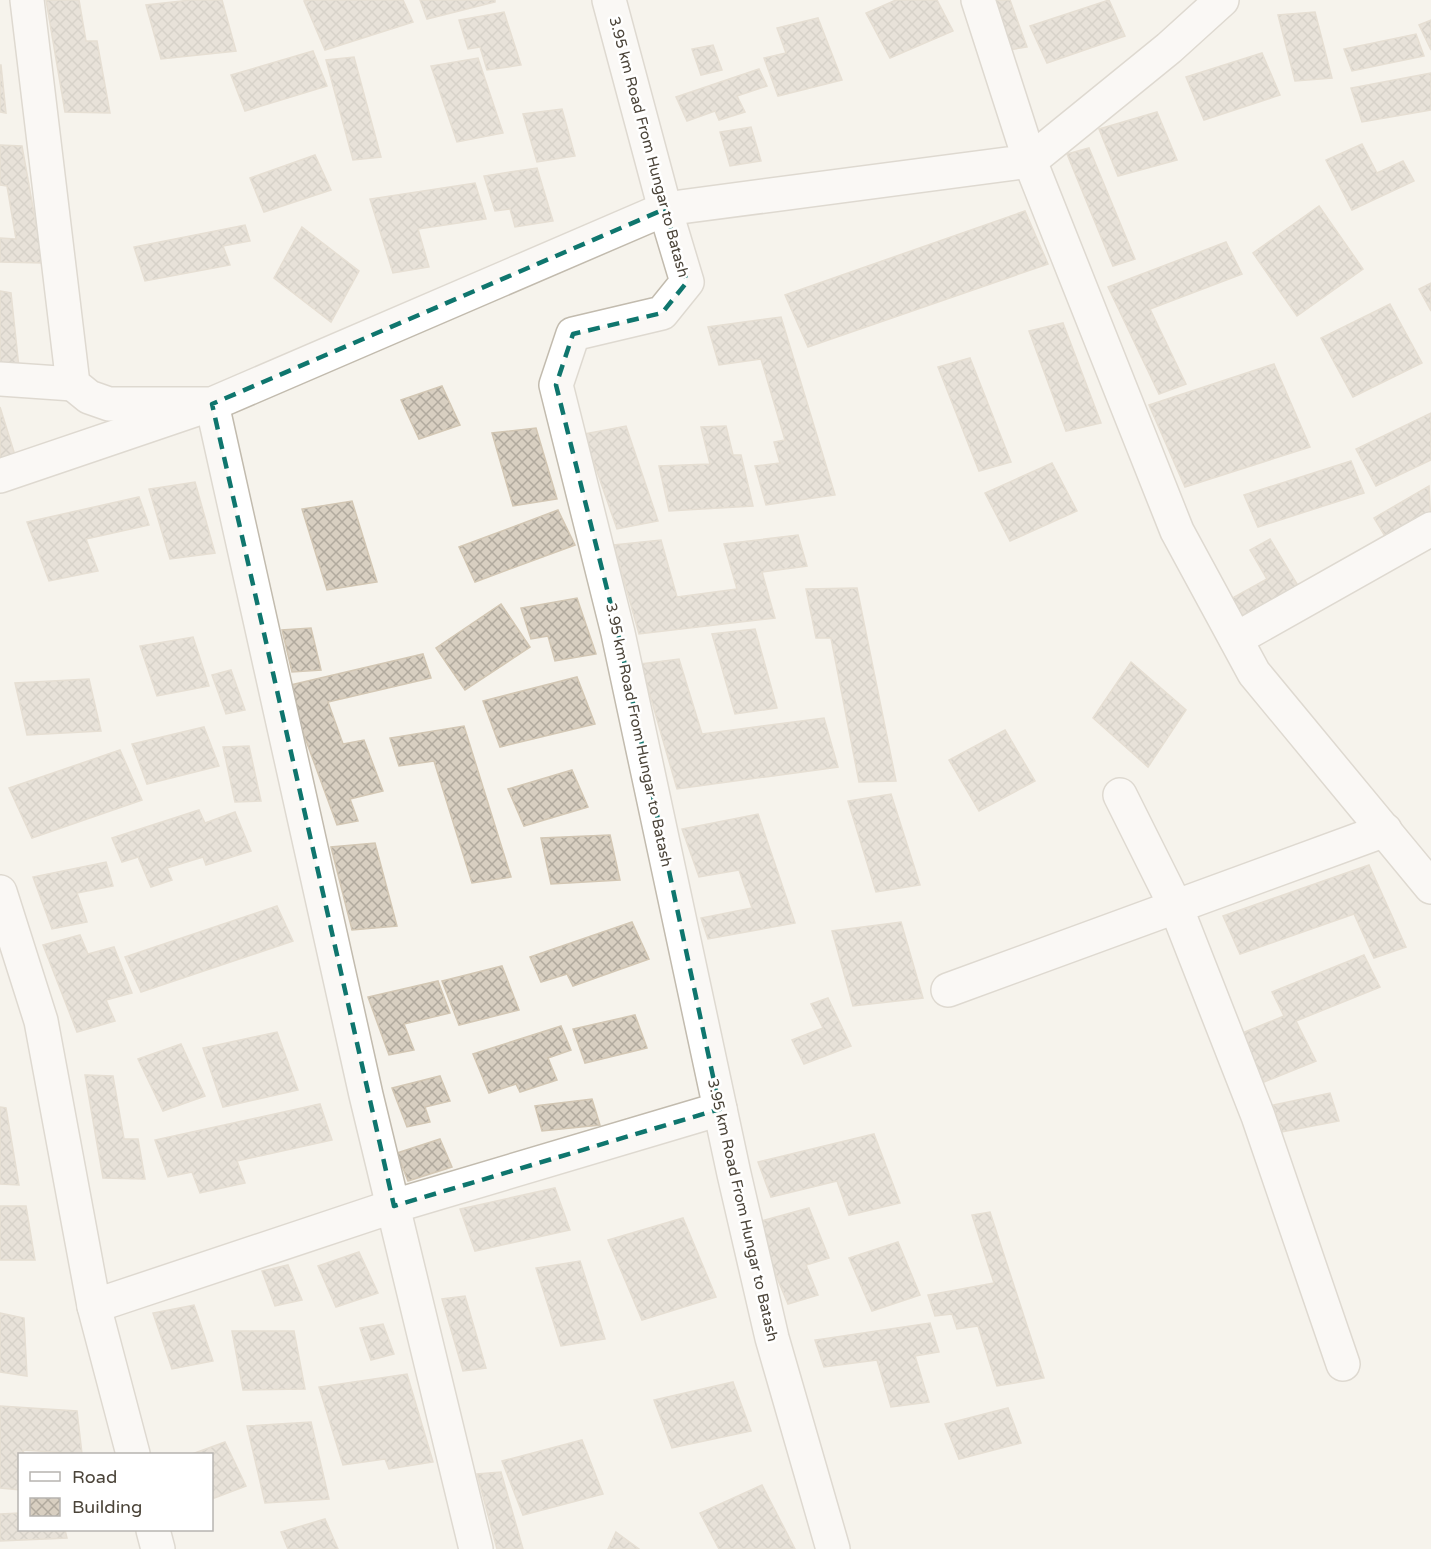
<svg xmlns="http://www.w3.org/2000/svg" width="1431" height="1549" viewBox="0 0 1431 1549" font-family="'Varela Round',sans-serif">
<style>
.building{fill:url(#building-cross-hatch);stroke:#d3c7b4;stroke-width:1.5}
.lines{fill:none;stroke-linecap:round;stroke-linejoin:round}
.minor-casing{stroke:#c2bbae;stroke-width:36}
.minor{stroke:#fff;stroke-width:33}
.marked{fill:none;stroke:#0f766e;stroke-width:4.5;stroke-dasharray:12 8;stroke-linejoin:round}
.labels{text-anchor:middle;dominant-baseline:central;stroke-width:5;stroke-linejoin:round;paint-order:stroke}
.street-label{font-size:15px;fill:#4b4439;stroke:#fff}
</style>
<defs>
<pattern id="building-cross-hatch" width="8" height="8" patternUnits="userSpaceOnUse" patternTransform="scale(1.5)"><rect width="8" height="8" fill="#d8cfc1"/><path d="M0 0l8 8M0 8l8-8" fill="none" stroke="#b1aa9e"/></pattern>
</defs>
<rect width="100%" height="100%" fill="#f6f3ec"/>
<g class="building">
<path d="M46,0H79L86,41H97L110,113L65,112Z"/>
<path d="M191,0H222L236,51L161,59L146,5Z"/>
<path d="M308,0H403L413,22L325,50L304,1Z"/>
<path d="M420,0H495V2L427,19Z"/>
<path d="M896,0H937L953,31L890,58L866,13Z"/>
<path d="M990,0H1010L1027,47L1009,50Z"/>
<path d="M1109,0L1125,36L1047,63L1030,26Z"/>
<path d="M504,12L521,65L487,70L480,47L468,49L459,20Z"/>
<path d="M1315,12L1332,78L1295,81L1278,15Z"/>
<path d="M818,18L842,80L778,96L764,58L786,53L777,28Z"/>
<path d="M1431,20V50L1419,25Z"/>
<path d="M1416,34L1424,56L1352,71L1344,49Z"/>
<path d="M713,45L722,70L701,75L692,49Z"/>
<path d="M313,51L327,86L245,111L231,75Z"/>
<path d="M1262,53L1280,95L1204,120L1186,77Z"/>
<path d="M354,57L381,157L353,160L326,60Z"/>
<path d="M478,58L503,133L457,142L431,66Z"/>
<path d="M0,65H1L6,113L0,112Z"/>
<path d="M759,69L767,86L737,96L745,112L719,120L715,111L687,121L676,97Z"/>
<path d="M1431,73V110L1362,122L1351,88Z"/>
<path d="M562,109L575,156L537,162L523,114Z"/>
<path d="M1157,112L1177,160L1118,176L1099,129Z"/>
<path d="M751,127L761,161L730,166L720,132Z"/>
<path d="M1362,144L1377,173L1403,161L1414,181L1352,210L1326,160Z"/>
<path d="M0,145L22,146L43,263L0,262V238L16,239L7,186L0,185Z"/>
<path d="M1089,148L1135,259L1113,266L1067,154Z"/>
<path d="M315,155L331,190L264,212L250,178Z"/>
<path d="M537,168L553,221L515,227L510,209L495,211L484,176Z"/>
<path d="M475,183L486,219L418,229L429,267L393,273L370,199Z"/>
<path d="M1319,206L1363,269L1297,316L1253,253Z"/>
<path d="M1025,211L1048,264L808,347L785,295Z"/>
<path d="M245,225L250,241L223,246L230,265L145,281L134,247Z"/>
<path d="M302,227L359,271L331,322L274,278Z"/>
<path d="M1226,242L1242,274L1150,309L1186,384L1159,394L1108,287Z"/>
<path d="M1431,283V311L1419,289Z"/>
<path d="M0,291L11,293L19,368L0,366Z"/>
<path d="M1390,304L1422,363L1353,397L1321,338Z"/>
<path d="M781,317L835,495L766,505L755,466L780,463L774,442L785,440L761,359L719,365L708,327Z"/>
<path d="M1063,323L1101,423L1066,431L1029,331Z"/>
<path d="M970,358L1011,462L979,471L938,367Z"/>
<path d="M1274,364L1310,447L1185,487L1149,405Z"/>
<path d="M442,386L460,425L419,439L401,400Z"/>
<path d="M0,407L18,465L0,468Z"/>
<path d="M1431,413V460L1376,486L1356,449Z"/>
<path d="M626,426L658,521L617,529L584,434Z"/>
<path d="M726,426L733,455H741L753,506L669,511L659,466L710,464L701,427Z"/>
<path d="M536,428L557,499L513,506L492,433Z"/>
<path d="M1351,461L1364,493L1258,527L1244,495Z"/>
<path d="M1052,463L1077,511L1010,541L985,493Z"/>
<path d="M195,482L215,553L170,559L149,489Z"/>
<path d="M1429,486L1431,523L1391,546L1374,518Z"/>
<path d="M139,497L149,525L86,539L98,571L49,581L27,522Z"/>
<path d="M352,501L377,582L327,590L302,509Z"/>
<path d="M558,510L575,545L475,582L459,547Z"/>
<path d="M798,535L807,566L762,572L775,618L639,634L614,545L661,540L677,597L737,589L724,544Z"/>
<path d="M1270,539L1303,594L1243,628L1227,601L1267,579L1250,550Z"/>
<path d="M857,588L896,781L859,782L831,638H816L806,589Z"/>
<path d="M577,598L596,654L555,661L548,636L531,639L521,608Z"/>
<path d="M501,604L530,647L465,690L436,648Z"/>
<path d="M311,628L321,670L292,672L282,630Z"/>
<path d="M755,629L777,708L735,714L712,634Z"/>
<path d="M193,637L209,686L157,696L140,646Z"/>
<path d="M423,654L431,678L328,702L343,744L364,740L383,791L350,799L358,821L337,825L286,686Z"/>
<path d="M679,659L702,734L824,718L838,767L677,789L641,664Z"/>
<path d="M1131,662L1186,710L1148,767L1093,718Z"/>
<path d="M231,670L245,710L226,714L212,675Z"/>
<path d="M577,677L595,724L500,747L483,701Z"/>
<path d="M89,679L101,731L27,735L15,683Z"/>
<path d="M464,726L511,877L472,883L434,761L399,766L390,738Z"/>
<path d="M204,727L219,766L147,784L132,744Z"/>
<path d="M1005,730L1035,781L979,811L949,760Z"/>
<path d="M249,746L261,801L235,802L223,747Z"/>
<path d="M120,750L142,800L32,838L9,788Z"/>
<path d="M572,770L588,807L524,826L508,789Z"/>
<path d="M891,794L920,885L876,892L848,801Z"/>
<path d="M199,810L205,823L235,812L251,851L206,865L203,857L167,868L172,880L151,887L138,857L122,862L112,838Z"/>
<path d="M758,814L795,923L708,939L701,918L752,908L739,870L699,877L682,829Z"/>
<path d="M610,835L620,880L551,884L541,838Z"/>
<path d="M375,843L397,926L352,930L331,847Z"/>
<path d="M106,862L113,886L77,893L87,922L52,929L33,877Z"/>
<path d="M1369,865L1406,947L1374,958L1354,914L1240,954L1223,916Z"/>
<path d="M277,906L293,941L141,992L125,957Z"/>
<path d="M632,922L649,959L573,986L567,974L541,982L530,957Z"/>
<path d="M901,922L923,998L853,1006L832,931Z"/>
<path d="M80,935L88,954L114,947L132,993L106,1000L115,1021L77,1032L43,945Z"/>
<path d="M1364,955L1380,987L1296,1021L1316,1061L1264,1082L1240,1034L1284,1016L1272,992Z"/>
<path d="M502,966L519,1010L459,1025L442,981Z"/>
<path d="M438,981L450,1013L404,1024L414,1050L389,1055L368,997Z"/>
<path d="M828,998L851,1046L804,1064L792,1040L823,1028L811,1004Z"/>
<path d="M635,1015L647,1048L585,1063L573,1029Z"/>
<path d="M561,1026L571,1050L548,1058L557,1080L520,1092L516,1084L489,1093L473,1054Z"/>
<path d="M277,1032L298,1090L223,1107L203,1048Z"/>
<path d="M181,1044L205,1096L163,1111L138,1059Z"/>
<path d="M85,1075L113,1076L124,1139H138L145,1179L103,1178Z"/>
<path d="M440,1076L450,1101L425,1107L430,1122L407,1127L392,1088Z"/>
<path d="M1330,1093L1339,1121L1282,1132L1273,1105Z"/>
<path d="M592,1099L600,1125L542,1131L535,1106Z"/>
<path d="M320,1104L332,1140L237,1161L245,1183L200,1193L192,1172L168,1177L155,1140Z"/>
<path d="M0,1107L6,1108L19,1185L0,1184Z"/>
<path d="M874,1134L900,1203L849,1215L837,1181L771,1197L758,1162Z"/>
<path d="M440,1139L452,1167L408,1181L397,1153Z"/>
<path d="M555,1188L570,1230L475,1251L460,1209Z"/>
<path d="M0,1206H26L35,1260H0Z"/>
<path d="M809,1208L829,1258L806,1265L818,1295L788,1304L754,1223Z"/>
<path d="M990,1212L1044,1378L997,1386L978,1326L957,1329L952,1314L935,1316L928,1295L994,1283L972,1215Z"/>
<path d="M683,1218L716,1297L642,1320L608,1240Z"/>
<path d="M898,1242L920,1295L872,1311L849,1258Z"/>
<path d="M359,1252L378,1293L336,1307L318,1266Z"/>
<path d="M580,1261L605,1339L561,1346L536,1268Z"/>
<path d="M288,1265L302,1300L275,1306L262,1271Z"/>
<path d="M465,1296L486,1368L463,1371L442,1299Z"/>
<path d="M194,1305L213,1361L172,1369L153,1313Z"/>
<path d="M0,1313L24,1318L27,1376L0,1372Z"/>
<path d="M930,1323L939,1352L915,1356L929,1402L891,1407L877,1360L824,1367L815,1340Z"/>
<path d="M383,1324L394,1354L371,1360L360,1328Z"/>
<path d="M232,1331H294L305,1389L243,1390Z"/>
<path d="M407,1374L433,1462L389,1469L385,1459L343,1465L319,1387Z"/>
<path d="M733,1382L751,1431L672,1448L654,1400Z"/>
<path d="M0,1406L77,1411L82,1454L23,1450L24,1454H20V1490L0,1488Z"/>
<path d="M1008,1408L1021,1443L959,1459L945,1424Z"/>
<path d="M311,1422L329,1499L265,1503L247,1426Z"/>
<path d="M582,1440L603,1494L523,1515L502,1461Z"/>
<path d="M225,1442L246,1486L212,1499V1454H192Z"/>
<path d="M501,1472L523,1549H497L477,1474Z"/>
<path d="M762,1485L795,1549H719L700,1513Z"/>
<path d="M20,1513V1530H65L67,1538L0,1541V1514Z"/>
<path d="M325,1519L338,1549H288L281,1532Z"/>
<path d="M616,1532L639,1549H608Z"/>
</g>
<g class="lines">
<defs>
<g id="minor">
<path d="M27,0L73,384L89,397L109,404H212L665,209L1030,161L978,0"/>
<path d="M609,0L665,209L687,282L662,313L573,334L556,385L618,633L734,1174L772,1338L833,1549"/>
<path d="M1222,0L1169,48L1030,161L1177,531L1254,673L1431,887"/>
<path d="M0,379L73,384"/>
<path d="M0,476L212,404L366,1095L476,1549"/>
<path d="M1236,639L1431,529"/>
<path d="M1120,795L1176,907L1258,1116L1343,1364"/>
<path d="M0,892L41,1021L94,1306L133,1454"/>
<path d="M948,990L1385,830"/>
<path d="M94,1306L394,1206L720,1109"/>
<path d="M153,1530L158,1549"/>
</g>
</defs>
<use href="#minor" class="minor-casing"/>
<use href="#minor" class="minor"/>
</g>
<path d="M0 0H1431V1549H0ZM665,209L687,282L662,313L573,334L556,385L618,633L720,1109L394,1206L212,404Z" fill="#f6f3ec" fill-opacity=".55" fill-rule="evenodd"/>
<path class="marked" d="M665,209L687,282L662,313L573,334L556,385L618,633L720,1109L394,1206L212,404Z"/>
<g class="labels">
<g class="street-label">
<text transform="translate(649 147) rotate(75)">3.95 km Road From Hungar to Batash</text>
<text transform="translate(639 735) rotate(78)">3.95 km Road From Hungar to Batash</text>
<text transform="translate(743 1210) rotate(77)">3.95 km Road From Hungar to Batash</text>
</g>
</g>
<rect x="18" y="1453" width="195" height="78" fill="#ffffff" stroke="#b7b4b0" stroke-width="1.5"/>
<rect x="30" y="1472" width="30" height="9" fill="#ffffff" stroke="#b7b4b0" stroke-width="1.5"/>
<text x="72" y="1483" font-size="18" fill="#4b4439">Road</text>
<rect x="30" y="1498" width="30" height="18" fill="url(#building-cross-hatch)" stroke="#b7b4b0" stroke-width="1.5"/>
<text x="72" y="1513" font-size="18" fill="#4b4439">Building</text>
</svg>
